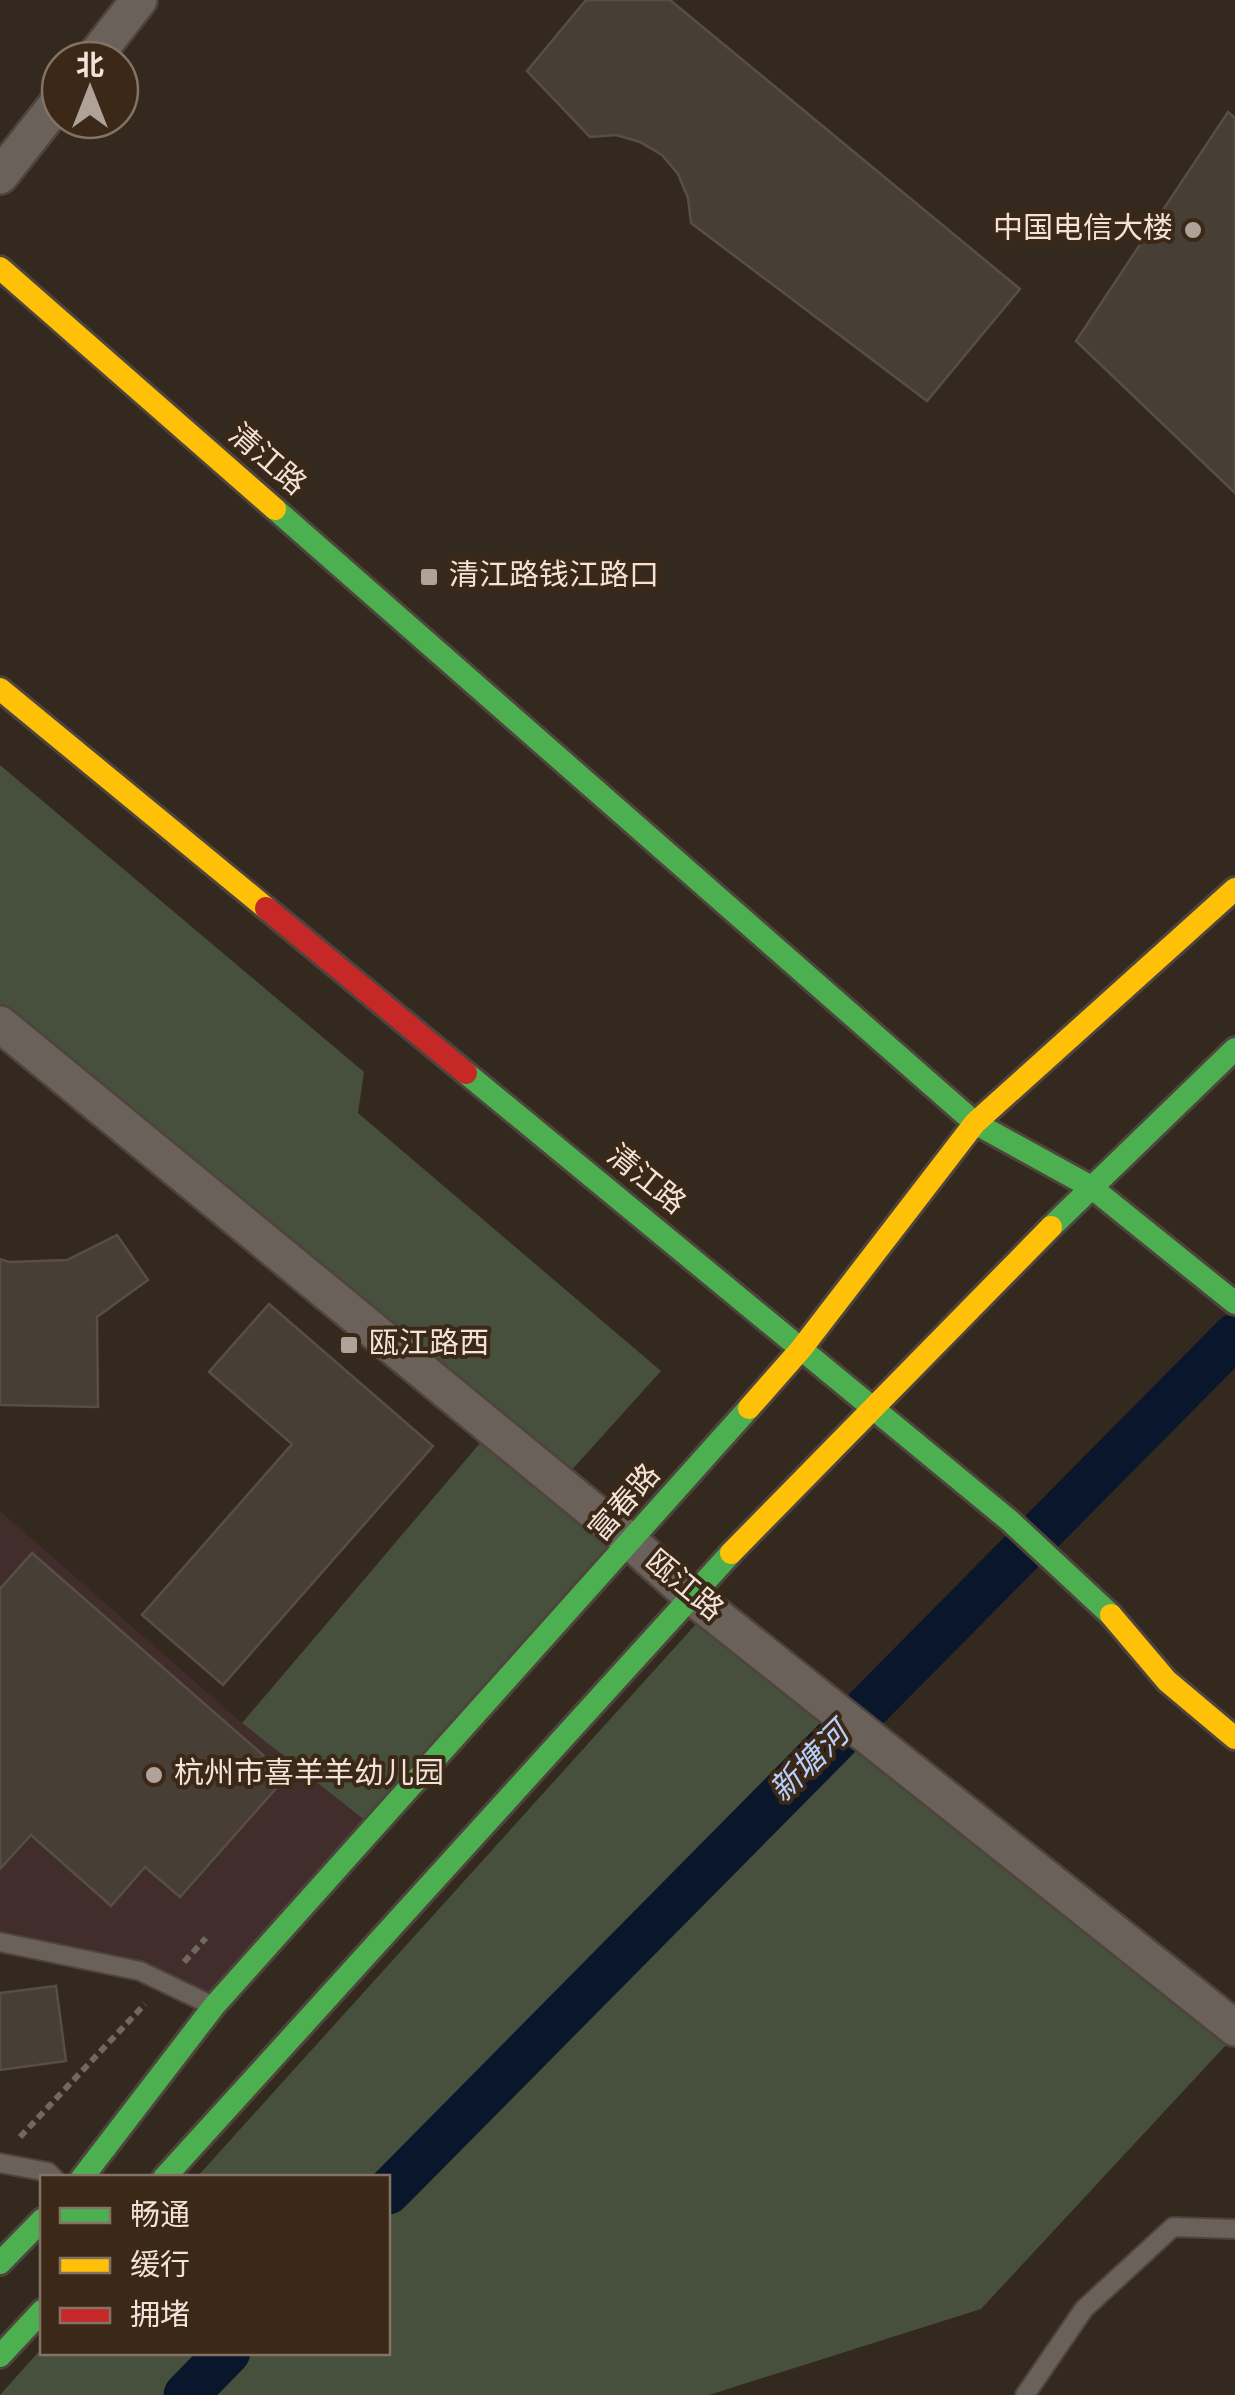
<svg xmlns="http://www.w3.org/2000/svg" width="1235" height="2395" viewBox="0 0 1235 2395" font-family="Overpass,'Noto Sans SC',sans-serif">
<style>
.education{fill:#412d2c}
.green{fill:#46503c}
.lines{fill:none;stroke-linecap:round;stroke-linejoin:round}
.canal{stroke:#0a162b;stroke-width:45}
.building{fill:#473e36;stroke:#574f46;stroke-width:2.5}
.lane-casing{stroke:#4e443c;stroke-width:22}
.street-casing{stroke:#4e443c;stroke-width:40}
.fast-casing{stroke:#4e443c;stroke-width:28}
.slow-casing{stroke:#4e443c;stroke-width:28}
.jam-casing{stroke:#4e443c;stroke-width:28}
.path{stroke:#706861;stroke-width:6;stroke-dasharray:8 5;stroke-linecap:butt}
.lane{stroke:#6a615a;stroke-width:18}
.street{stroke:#6a615a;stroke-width:35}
.fast{stroke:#4caf50;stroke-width:22}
.slow{stroke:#ffc107;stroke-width:22}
.jam{stroke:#c62828;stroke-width:22}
.poi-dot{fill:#afa298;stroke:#3c2817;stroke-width:4}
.labels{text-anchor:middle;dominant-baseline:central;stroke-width:8;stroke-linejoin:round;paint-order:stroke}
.poi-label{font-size:30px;fill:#f1e3d9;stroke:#3c2817;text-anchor:start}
.street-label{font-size:30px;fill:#f1e3d9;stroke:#3c2817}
.water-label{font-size:32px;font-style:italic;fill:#b6d0fb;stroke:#3c2817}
</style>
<rect width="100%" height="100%" fill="#34291f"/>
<path class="education" d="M0,1511L242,1723L372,1826L214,2006L140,1971L0,1942Z"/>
<g class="green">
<path d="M0,765L364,1072L358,1113L661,1371L560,1483L632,1543L372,1826L242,1723L492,1429L0,1029Z"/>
<path d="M696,1624L1226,2045L981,2309L709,2395H0L42,2348V2352H388V2178L197,2177Z"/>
</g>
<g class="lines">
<g class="canal">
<path d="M388,2192L1235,1336"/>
<path d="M186,2395L228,2352"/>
</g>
</g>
<g class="building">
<path d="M586,0H670L1020,289L927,401L691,223L688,198L678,174L662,155L640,142L616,135L590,137L527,71Z"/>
<path d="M1228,112L1235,118V493L1076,341Z"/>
<path d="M117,1235L148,1280L97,1317L98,1407L0,1405V1259L9,1262L67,1260Z"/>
<path d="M269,1304L433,1446L223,1685L142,1615L292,1444L209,1372Z"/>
<path d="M32,1553L287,1776L180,1897L145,1867L111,1906L31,1835L0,1869V1589Z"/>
<path d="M56,1986L66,2061L0,2070V1993Z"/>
</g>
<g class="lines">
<defs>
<g id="lane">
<path d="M0,1942L140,1971L209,2004"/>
<path d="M0,2163L48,2172L54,2178"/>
<path d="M1025,2395L1084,2309L1173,2227L1235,2229"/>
</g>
<g id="street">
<path d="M92,60L139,0"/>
<path d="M0,176L60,100"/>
<path d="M0,1024L632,1543L690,1595L1235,2028"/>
</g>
<g id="fast">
<path d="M275,509L975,1123L1091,1187L1235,1303"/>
<path d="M466,1073L1010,1521L1111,1615"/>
<path d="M1051,1227L1235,1049"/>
<path d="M82,2178L214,2006L749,1408"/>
<path d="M164,2178L731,1553"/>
<path d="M0,2263L42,2220"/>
<path d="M0,2356L42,2311"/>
</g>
<g id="slow">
<path d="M0,268L275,509"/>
<path d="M0,689L266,908"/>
<path d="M749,1408L801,1349L975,1123L1235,889"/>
<path d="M731,1553L1051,1227"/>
<path d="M1111,1615L1167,1681L1235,1738"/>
</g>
<path id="jam" d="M266,908L466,1073"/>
</defs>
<use href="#lane" class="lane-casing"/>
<use href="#street" class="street-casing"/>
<use href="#fast" class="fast-casing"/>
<use href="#slow" class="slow-casing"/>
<use href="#jam" class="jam-casing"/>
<g class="path">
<path d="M184,1962L206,1938"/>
<path d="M20,2137L145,2004"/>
</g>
<use href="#lane" class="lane"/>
<use href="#street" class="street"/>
<use href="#fast" class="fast"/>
<use href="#slow" class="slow"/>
<use href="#jam" class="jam"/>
</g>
<g class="poi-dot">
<circle cx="1193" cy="230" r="10"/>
<rect x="419" y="567" width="20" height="20" rx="5"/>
<rect x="339" y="1335" width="20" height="20" rx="5"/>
<circle cx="154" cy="1775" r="10"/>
</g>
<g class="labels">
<g class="poi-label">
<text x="1173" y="230" text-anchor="end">中国电信大楼</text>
<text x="449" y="577">清江路钱江路口</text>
<text x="369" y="1345">瓯江路西</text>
<text x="174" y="1775">杭州市喜羊羊幼儿园</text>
</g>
<g class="street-label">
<text transform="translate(266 461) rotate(41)">清江路</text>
<text transform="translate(645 1181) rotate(39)">清江路</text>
<text transform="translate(626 1504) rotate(-49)">富春路</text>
<text transform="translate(683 1587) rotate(40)">瓯江路</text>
</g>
<g class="water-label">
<text transform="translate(811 1764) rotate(-45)">新塘河</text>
</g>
</g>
<rect x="40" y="2175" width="350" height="180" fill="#3c2817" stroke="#847365" stroke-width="2.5"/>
<rect x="60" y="2208" width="50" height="15" fill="#4caf50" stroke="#847365" stroke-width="2.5"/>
<text x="130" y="2225" font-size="30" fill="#f1e3d9">畅通</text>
<rect x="60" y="2258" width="50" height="15" fill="#ffc107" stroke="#847365" stroke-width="2.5"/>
<text x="130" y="2275" font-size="30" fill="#f1e3d9">缓行</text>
<rect x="60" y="2308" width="50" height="15" fill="#c62828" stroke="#847365" stroke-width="2.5"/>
<text x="130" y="2325" font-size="30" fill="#f1e3d9">拥堵</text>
<g transform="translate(90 90)"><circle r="48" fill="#3c2817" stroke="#847365" stroke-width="2.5"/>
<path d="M0-8L18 38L0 25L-18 38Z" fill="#afa298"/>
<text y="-15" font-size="28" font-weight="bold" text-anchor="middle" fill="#f1e3d9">北</text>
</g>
</svg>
